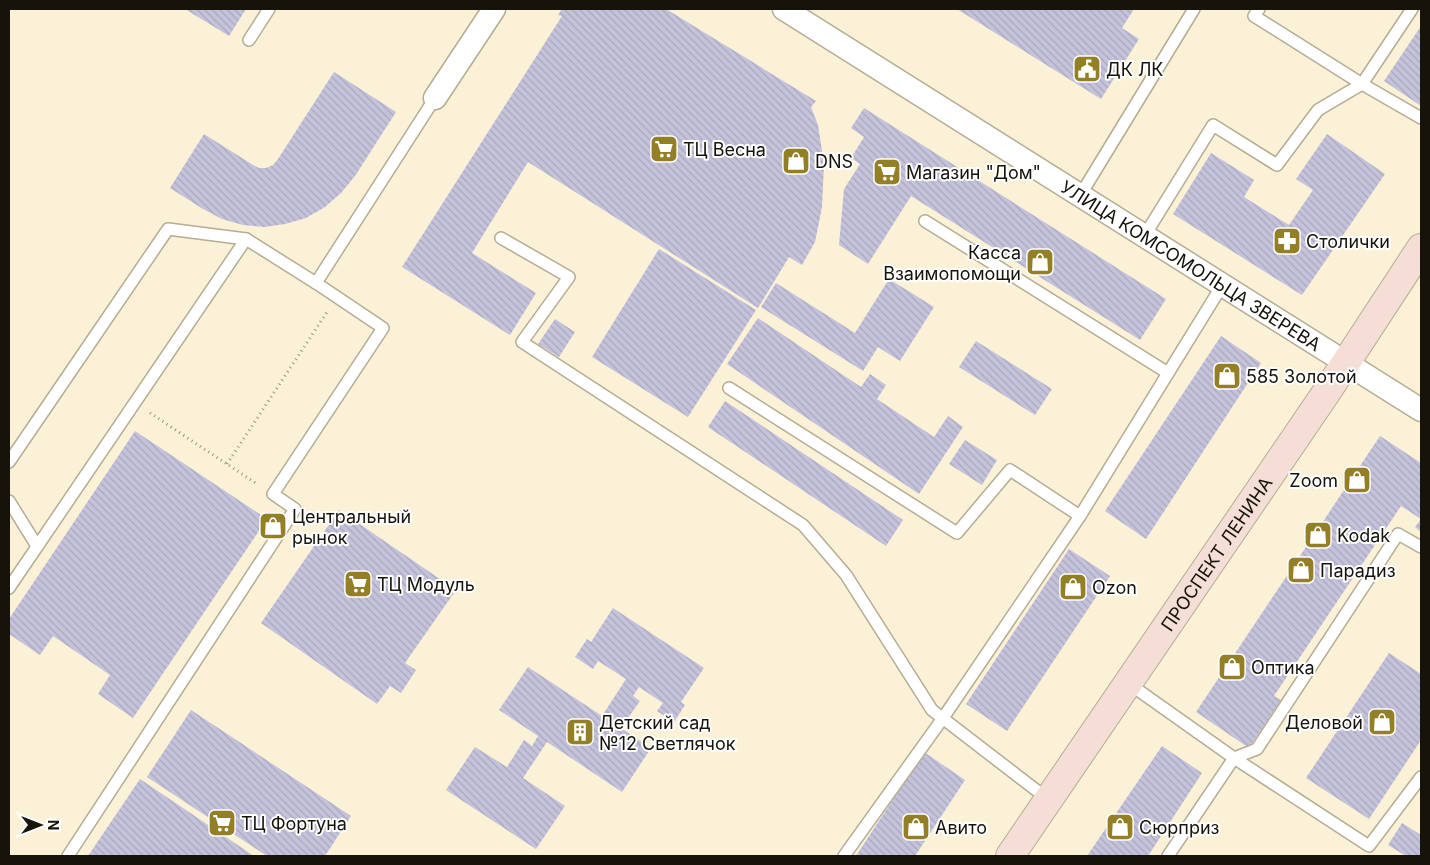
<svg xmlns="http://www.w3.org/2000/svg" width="1430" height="865" viewBox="0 0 1430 865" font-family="Inter,sans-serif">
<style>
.building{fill:url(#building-back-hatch)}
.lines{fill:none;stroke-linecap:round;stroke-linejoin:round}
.service-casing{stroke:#b5ac94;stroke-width:14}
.minor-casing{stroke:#b5ac94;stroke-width:25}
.secondary-casing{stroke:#b5ac94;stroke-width:30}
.path{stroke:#9c9582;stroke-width:3;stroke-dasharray:1 4;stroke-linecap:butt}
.service{stroke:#fff;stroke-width:11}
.minor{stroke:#fff;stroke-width:22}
.secondary{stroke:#f4ded6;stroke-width:28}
.labels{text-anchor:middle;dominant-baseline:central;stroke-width:4;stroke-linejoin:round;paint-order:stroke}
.poi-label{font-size:18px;fill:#16130a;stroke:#fefefe;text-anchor:start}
.street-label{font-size:18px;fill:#16130a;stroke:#fefefe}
</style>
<defs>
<pattern id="building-back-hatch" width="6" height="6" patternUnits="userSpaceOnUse" patternTransform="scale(1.25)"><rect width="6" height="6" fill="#c5c3dc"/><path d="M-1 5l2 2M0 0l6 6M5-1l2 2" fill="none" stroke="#a8a7bb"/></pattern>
</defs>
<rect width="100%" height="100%" fill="#faf1d7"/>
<g class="building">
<path d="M185,9H246L229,36Z"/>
<path d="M562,9H666L816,101L811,107L818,125L824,164L822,207L815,242L802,265L789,257L758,308L528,162L472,253L536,293L510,335L402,267L562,16L558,15Z"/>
<path d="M957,9H1134L1122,28L1139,39L1101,99Z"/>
<path d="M1421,26V106L1384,81Z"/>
<path d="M334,72L396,112L355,176L341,193L325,207L306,218L285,224L264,227L243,225L222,219L203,209L170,188L204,134L253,165L259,168H266L273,165L278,159Z"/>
<path d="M864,108L1166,299L1140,340L911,196L868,264L839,245L844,189L860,164L851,158L864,137L851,128Z"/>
<path d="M1327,134L1385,174L1302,295L1173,214L1211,153L1254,180L1244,197L1289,225L1313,190L1296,179Z"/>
<path d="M659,249L756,310L688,417L592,357Z"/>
<path d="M889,279L934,307L900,361L878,347L863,371L761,307L776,283L855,333Z"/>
<path d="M758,318L861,387L870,374L886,385L877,399L934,437L948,416L963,427L919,494L727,364Z"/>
<path d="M555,319L575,332L559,357L538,344Z"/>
<path d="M1221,336L1261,363L1146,539L1105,511Z"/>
<path d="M976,341L1052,389L1035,415L959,367Z"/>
<path d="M725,401L903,520L886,546L708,427Z"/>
<path d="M135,431L267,519L133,718L98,694L110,675L53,636L40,655L9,634V619Z"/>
<path d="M1380,436L1421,463V532L1415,527L1421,519L1401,506L1274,696L1281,700L1249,748L1196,712Z"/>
<path d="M965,440L997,460L982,485L949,464Z"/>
<path d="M339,510L456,590L405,663L416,670L401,693L390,686L377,704L261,623Z"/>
<path d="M1069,549L1110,576L1007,731L966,704Z"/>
<path d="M613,608L704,668L681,702L685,705L674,722L657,711L663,703L639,687L633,696L640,701L621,728L651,748L622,792L547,742L523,778L565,806L536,849L446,790L475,747L507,767L524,740L532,746L538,736L499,710L528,667L602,716L626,679L598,661L593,669L575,657L587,639L591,642Z"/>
<path d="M1389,653L1421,674V740L1369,819L1306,778Z"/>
<path d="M191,710L351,816L325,856H267L147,777Z"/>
<path d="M1162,746L1202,773L1148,856H1087Z"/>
<path d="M924,752L965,780L915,856H856Z"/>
<path d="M140,779L254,856H88Z"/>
<path d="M1402,823L1421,835V856H1406L1388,845Z"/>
</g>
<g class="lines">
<defs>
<g id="service">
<path d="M1259,9L1254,16L1362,84L1421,118"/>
<path d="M249,40L269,9"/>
<path d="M1081,194L1194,9"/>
<path d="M925,221L1168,373"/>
<path d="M1145,235L1213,125L1277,165L1318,110L1362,84L1412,9"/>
<path d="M501,238L569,277L522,342L803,525L846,575L932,710L1049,800"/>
<path d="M729,388L957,533L1010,470L1080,516L943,718L844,856"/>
<path d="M9,462L168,229L246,239"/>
<path d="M9,501L37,546"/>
<path d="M1080,516L1223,284"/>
<path d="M9,588L246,239L316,283L435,98"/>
<path d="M1128,683L1234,758L1369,846L1421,777"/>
<path d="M68,856L295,509L273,494L383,328L316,283"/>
<path d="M1168,856L1234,758L1257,749L1398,534L1421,547"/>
</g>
<g id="minor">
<path id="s1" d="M784,9L1421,410"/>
<path d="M435,98L494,9"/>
</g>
<g id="secondary">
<path id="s2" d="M1010,856L1326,393L1421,248"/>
</g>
</defs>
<use href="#service" class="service-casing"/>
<use href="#minor" class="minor-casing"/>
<use href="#secondary" class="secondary-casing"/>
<g class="path">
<path d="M150,413L257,484"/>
<path d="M227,464L327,312"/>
</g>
<use href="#service" class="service"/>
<use href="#minor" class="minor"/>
<use href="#secondary" class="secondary"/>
</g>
<defs>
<symbol id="civic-square" viewBox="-11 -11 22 22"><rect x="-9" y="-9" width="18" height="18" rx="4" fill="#927f26" stroke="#fefefe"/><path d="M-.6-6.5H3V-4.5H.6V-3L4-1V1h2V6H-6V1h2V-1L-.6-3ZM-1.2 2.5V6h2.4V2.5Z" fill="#fff"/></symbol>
<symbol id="supermarket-square" viewBox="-11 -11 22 22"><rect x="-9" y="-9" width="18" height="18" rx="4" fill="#927f26" stroke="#fefefe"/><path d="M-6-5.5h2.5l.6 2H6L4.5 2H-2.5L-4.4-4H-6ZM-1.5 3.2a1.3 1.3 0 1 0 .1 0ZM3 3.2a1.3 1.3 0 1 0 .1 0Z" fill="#fff"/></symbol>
<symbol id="shop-square" viewBox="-11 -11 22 22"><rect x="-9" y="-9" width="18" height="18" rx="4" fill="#927f26" stroke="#fefefe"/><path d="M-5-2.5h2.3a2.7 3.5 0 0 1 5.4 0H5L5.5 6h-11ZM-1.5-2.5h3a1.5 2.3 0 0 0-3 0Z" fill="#fff"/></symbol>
<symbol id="pharmacy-square" viewBox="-11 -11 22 22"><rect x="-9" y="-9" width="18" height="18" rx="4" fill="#927f26" stroke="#fefefe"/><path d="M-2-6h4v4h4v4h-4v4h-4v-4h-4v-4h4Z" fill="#fff"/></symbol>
<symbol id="building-square" viewBox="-11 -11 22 22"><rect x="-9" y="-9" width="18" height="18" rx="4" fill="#927f26" stroke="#fefefe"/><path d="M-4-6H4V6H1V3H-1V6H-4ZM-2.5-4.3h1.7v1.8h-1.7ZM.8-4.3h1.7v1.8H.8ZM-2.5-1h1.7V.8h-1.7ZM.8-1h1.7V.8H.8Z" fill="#fff"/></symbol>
</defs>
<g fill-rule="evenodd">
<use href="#civic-square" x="1071" y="53" width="32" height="32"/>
<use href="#supermarket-square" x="648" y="133" width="32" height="32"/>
<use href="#shop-square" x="780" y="145" width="32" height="32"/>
<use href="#supermarket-square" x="871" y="156" width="32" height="32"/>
<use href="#pharmacy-square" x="1271" y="225" width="32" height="32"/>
<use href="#shop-square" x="1024" y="246" width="32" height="32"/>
<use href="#shop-square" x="1211" y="360" width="32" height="32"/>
<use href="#shop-square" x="1341" y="464" width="32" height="32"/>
<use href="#shop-square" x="257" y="510" width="32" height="32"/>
<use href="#shop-square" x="1302" y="519" width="32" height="32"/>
<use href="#shop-square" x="1285" y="554" width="32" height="32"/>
<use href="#supermarket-square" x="342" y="568" width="32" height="32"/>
<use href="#shop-square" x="1057" y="571" width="32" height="32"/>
<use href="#shop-square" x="1216" y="651" width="32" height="32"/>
<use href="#shop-square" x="1366" y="706" width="32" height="32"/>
<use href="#building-square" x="564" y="716" width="32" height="32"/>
<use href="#supermarket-square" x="206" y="807" width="32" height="32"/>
<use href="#shop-square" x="900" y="811" width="32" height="32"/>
<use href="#shop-square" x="1104" y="811" width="32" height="32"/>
</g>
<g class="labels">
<g class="poi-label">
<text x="1106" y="69">ДК ЛК</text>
<text x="683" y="149">ТЦ Весна</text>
<text x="815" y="161">DNS</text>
<text x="906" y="172">Магазин "Дом"</text>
<text x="1306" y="241">Столички</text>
<text x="1021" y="252" text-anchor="end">Касса<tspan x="1021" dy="21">Взаимопомощи</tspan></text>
<text x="1246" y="376">585 Золотой</text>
<text x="1338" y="480" text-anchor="end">Zoom</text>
<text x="292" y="516">Центральный<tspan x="292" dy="21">рынок</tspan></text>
<text x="1337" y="535">Kodak</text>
<text x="1320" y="570">Парадиз</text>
<text x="377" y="584">ТЦ Модуль</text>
<text x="1092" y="587">Ozon</text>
<text x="1251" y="667">Оптика</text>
<text x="599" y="722">Детский сад<tspan x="599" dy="21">№12 Светлячок</tspan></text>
<text x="1363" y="722" text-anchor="end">Деловой</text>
<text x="241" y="823">ТЦ Фортуна</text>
<text x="935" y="827">Авито</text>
<text x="1139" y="827">Сюрприз</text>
</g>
<g class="street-label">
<text stroke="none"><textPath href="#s1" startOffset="481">УЛИЦА КОМСОМОЛЬЦА ЗВЕРЕВА</textPath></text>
<text stroke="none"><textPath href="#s2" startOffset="366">ПРОСПЕКТ ЛЕНИНА</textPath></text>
</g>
</g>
<rect width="1430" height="865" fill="none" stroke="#16130a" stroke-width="20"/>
<g transform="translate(40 825) rotate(90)" stroke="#fefefe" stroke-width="4" paint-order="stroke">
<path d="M0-4L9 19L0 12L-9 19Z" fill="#16130a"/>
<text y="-8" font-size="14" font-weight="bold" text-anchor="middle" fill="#16130a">N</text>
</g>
</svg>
